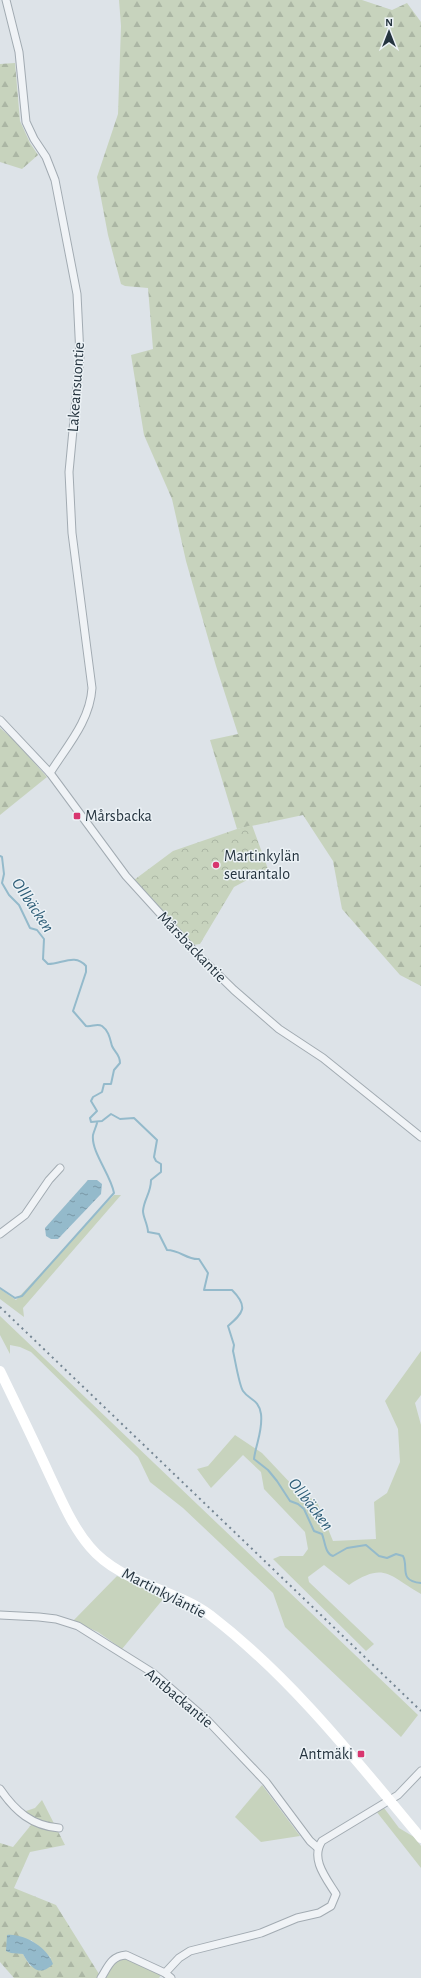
<svg xmlns="http://www.w3.org/2000/svg" width="421" height="1978" viewBox="0 0 421 1978" font-family="'Alegreya Sans',sans-serif">
<style>
.grass{fill:#c7d3bd}
.forest{fill:url(#forest-firs);fill-rule:evenodd}
.park{fill:url(#park-crowns)}
.water{fill:url(#water-ripples)}
.lines{fill:none;stroke-linecap:round;stroke-linejoin:round}
.stream{stroke:#94bacb;stroke-width:2}
.street-casing{stroke:#a2abb2;stroke-width:9}
.street{stroke:#f0f3f6;stroke-width:7}
.secondary{stroke:#fff;stroke-width:10}
.rail{stroke:#758693;stroke-width:2;stroke-dasharray:2 4;stroke-linecap:butt}
.poi-dot{fill:#d8366f;stroke:#ecf2f6;stroke-width:1.5}
.labels{text-anchor:middle;dominant-baseline:central;stroke-width:3;stroke-linejoin:round;paint-order:stroke}
.street-label{font-size:16px;fill:#25343f;stroke:#ecf2f6}
.poi-label{font-size:16px;fill:#25343f;stroke:#ecf2f6;text-anchor:start}
.water-label{font-size:17px;font-style:italic;fill:#2c5c76;stroke:#ecf2f6}
</style>
<defs>
<pattern id="forest-firs" width="22" height="20" patternUnits="userSpaceOnUse"><rect width="22" height="20" fill="#c7d3bd"/><path d="M5 1l3.5 6h-7zM16 11l3.5 6h-7z" fill="#abb6a4"/></pattern>
<pattern id="park-crowns" width="20" height="18" patternUnits="userSpaceOnUse"><rect width="20" height="18" fill="#c7d3bd"/><path d="M2 6a3 3 0 1 1 6 0M12 15a3 3 0 1 1 6 0" fill="none" stroke="#abb6a4"/></pattern>
<pattern id="water-ripples" width="26" height="14" patternUnits="userSpaceOnUse"><rect width="26" height="14" fill="#94bacb"/><path d="M2 4q2-2 4 0t4 0M15 11q2-2 4 0t4 0" fill="none" stroke="#7998a6"/></pattern>
</defs>
<rect width="100%" height="100%" fill="#dde3e8"/>
<g class="grass">
<path d="M114,1195H121L23,1308L24,1317L0,1299V1289L16,1300Z"/>
<path d="M0,1316L418,1715L401,1737L285,1627L273,1593L183,1508L150,1482L138,1457L31,1352L20,1347L10,1345V1354L0,1335Z"/>
<path d="M421,1351V1395L415,1403L421,1425V1594C389,1576 385,1561 349,1585L324,1565L308,1577L309,1582L374,1644L366,1651L273,1559L280,1556H303L308,1549L305,1532L264,1489L261,1472L243,1455L211,1488L197,1469L208,1466L235,1435L262,1453L296,1489L317,1502L333,1541L376,1539L374,1502L387,1493L400,1462L398,1429L385,1401Z"/>
<path d="M117,1576L164,1598L122,1649L98,1632L73,1621Z"/>
<path d="M262,1785L300,1836L261,1842L235,1817Z"/>
<path d="M384,1808L399,1828L414,1837L421,1846V1868L376,1811Z"/>
<path d="M127,1958L161,1975L159,1978H105C111,1968 114,1960 127,1958Z"/>
</g>
<g class="forest">
<path d="M119,0H362L392,10L407,3L421,22V986L400,975L342,909L333,861L303,815L237,829L210,740L238,734L216,666L186,561L172,499L144,435L131,355L153,349L148,288L125,286L121,284L108,235L97,177L118,114L121,26Z"/>
<path d="M15,63L20,121L30,143L38,155L22,169L0,162V64Z"/>
<path d="M0,728L13,739L47,777L0,815Z"/>
<path d="M42,1800L65,1845L30,1852L14,1888L56,1905L99,1974L98,1978H14L0,1962V1843L13,1847L31,1825L32,1819L23,1812L35,1808ZM31,1940L51,1958L30,1966L23,1954L20,1953Z"/>
</g>
<path class="park" d="M252,825L268,869L234,887L200,944L193,945L134,880L173,851L237,829Z"/>
<g class="water">
<path d="M88,1180H97L102,1184L101,1194L58,1239H51L46,1236L45,1228Z"/>
<path d="M7,1935C24,1933 48,1948 53,1964C39,1978 30,1967 23,1954L11,1953L6,1951Z"/>
</g>
<g class="lines">
<g class="stream">
<path d="M0,856L2,857L4,874L2,883L9,895L19,905L30,928L37,930L44,939L43,959L48,964C62,964 75,953 86,966V972L73,1011L86,1026C92,1027 97,1023 102,1026C109,1031 110,1039 112,1046C115,1053 120,1054 120,1063L114,1070L111,1084H104L102,1092L93,1097L91,1101L97,1111L90,1118L91,1122L102,1121L111,1114L120,1119L134,1118L157,1140L154,1157L156,1161L161,1164V1172L151,1180C151,1193 144,1199 143,1211C143,1217 148,1225 148,1232L159,1234L167,1250C180,1250 187,1260 199,1259L208,1273L204,1290H232C249,1307 243,1313 228,1326L234,1345L233,1351C235,1359 239,1385 243,1391C249,1400 259,1399 261,1414C263,1431 256,1443 254,1459L268,1470L277,1481L290,1501L298,1504L304,1509L314,1531L322,1534C325,1541 325,1554 333,1556L347,1548L366,1545L379,1556L387,1558L396,1554L403,1556C409,1567 398,1581 421,1583"/>
<path d="M0,1288L15,1298L22,1296L114,1193C111,1175 91,1152 93,1135C94,1131 96,1127 97,1123"/>
</g>
<defs>
<g id="street">
<path d="M6,0L19,52L26,122L34,139L46,157L55,180L77,294L80,356L69,472L72,533L92,688C90,721 67,746 50,773"/>
<path d="M0,720L50,773L126,876L195,952L234,990L279,1029L323,1058L421,1137"/>
<path d="M0,1234L25,1215L49,1180L60,1168"/>
<path d="M0,1615L39,1617L56,1619L78,1626L153,1673L208,1721L266,1782L310,1841L318,1848"/>
<path d="M0,1789C15,1811 32,1826 59,1828"/>
<path d="M165,1973L179,1958L190,1951L261,1933L297,1918L319,1913L331,1906L336,1894C326,1878 310,1859 322,1841L398,1795L421,1771"/>
<path d="M101,1978C108,1967 111,1956 126,1955L165,1973L171,1978"/>
</g>
</defs>
<use href="#street" class="street-casing"/>
<use href="#street" class="street"/>
<path class="secondary" d="M0,1371C17,1406 34,1441 50,1476C62,1501 72,1526 90,1547C120,1583 173,1588 210,1615C292,1678 355,1759 421,1838"/>
<path class="rail" d="M0,1307L421,1711"/>
</g>
<g class="poi-dot">
<rect x="73" y="812" width="8" height="8" rx="2"/>
<circle cx="216" cy="865" r="4"/>
<rect x="357" y="1750" width="8" height="8" rx="2"/>
</g>
<g class="labels">
<g class="street-label">
<text transform="translate(76 387) rotate(-86)">Lakeansuontie</text>
<text transform="translate(192 947) rotate(46)">Mårsbackantie</text>
<text transform="translate(164 1593) rotate(27)">Martinkyläntie</text>
<text transform="translate(179 1698) rotate(40)">Antbackantie</text>
</g>
<g class="poi-label">
<text x="85" y="816">Mårsbacka</text>
<text x="224" y="856">Martinkylän<tspan x="224" dy="18">seurantalo</tspan></text>
<text x="353" y="1754" text-anchor="end">Antmäki</text>
</g>
<g class="water-label">
<text transform="translate(33 905) rotate(56)">Ollbäcken</text>
<text transform="translate(311 1504) rotate(52)">Ollbäcken</text>
</g>
</g>
<g transform="translate(389 32)" stroke="#ecf2f6" stroke-width="3" paint-order="stroke">
<path d="M0-3L7 15L0 10L-7 15Z" fill="#25343f"/>
<text y="-6" font-size="11" font-weight="bold" text-anchor="middle" fill="#25343f">N</text>
</g>
</svg>
